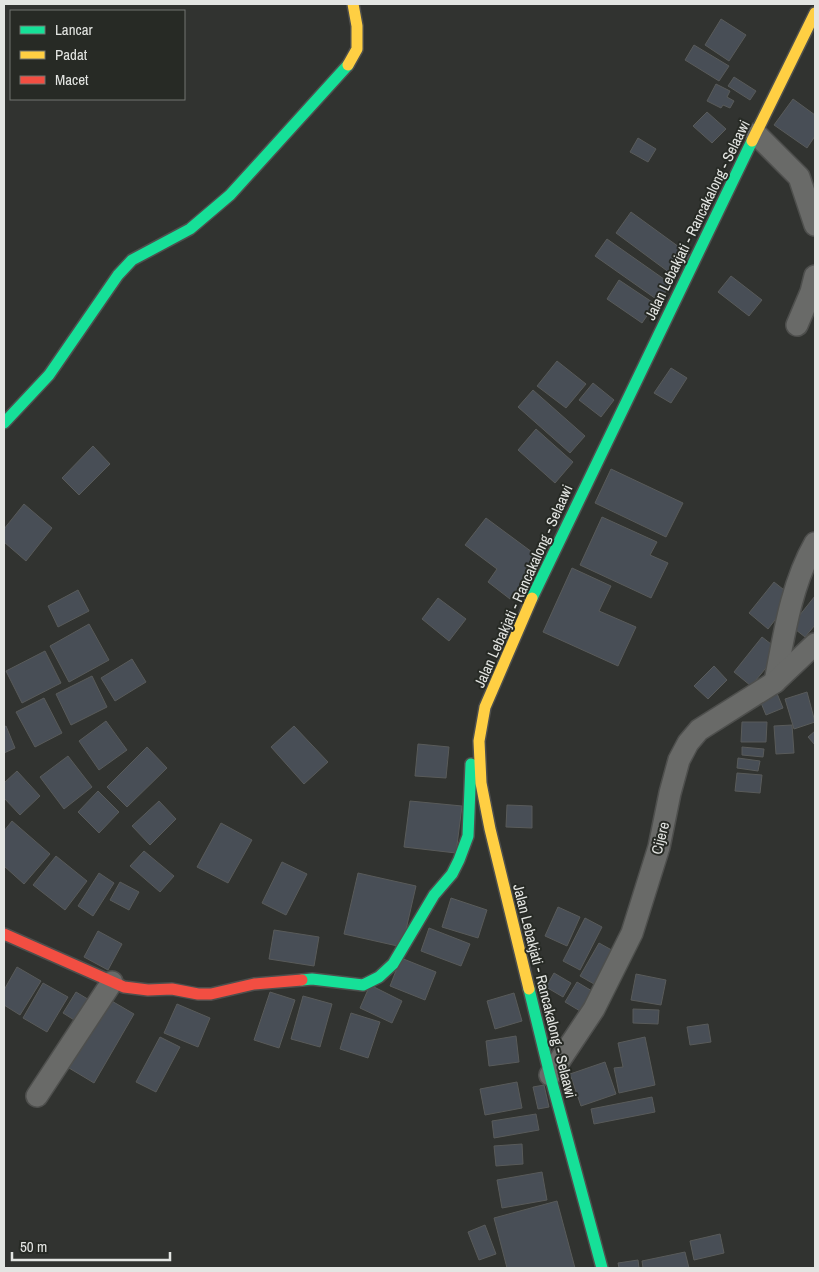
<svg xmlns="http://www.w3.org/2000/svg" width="819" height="1272" viewBox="0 0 819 1272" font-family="'Archivo Narrow',sans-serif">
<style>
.building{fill:#484e56;stroke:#595b5a}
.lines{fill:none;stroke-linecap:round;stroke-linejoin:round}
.street-casing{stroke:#4e4f4d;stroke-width:24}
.fast-casing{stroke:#4e4f4d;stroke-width:14}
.slow-casing{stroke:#4e4f4d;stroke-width:14}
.jam-casing{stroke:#4e4f4d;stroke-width:14}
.street{stroke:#696a68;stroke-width:21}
.fast{stroke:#16e098;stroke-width:11}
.slow{stroke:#ffcf43;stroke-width:11}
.jam{stroke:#f24e42;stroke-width:11}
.labels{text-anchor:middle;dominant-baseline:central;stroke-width:4;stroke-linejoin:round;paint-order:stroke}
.street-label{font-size:15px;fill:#e3e5e2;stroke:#272a25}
</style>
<rect width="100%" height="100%" fill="#313330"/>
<g class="building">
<path d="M721,19L746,35L729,61L705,45Z"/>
<path d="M694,45L729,66L719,81L685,60Z"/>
<path d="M734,77L756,91L750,100L728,86Z"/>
<path d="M716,84L730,91L727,97L734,101L730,108L723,105L721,108L707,101Z"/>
<path d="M793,99L815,115V136L807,148L774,125Z"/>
<path d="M707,112L726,129L712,143L693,126Z"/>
<path d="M638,138L656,149L648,162L630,152Z"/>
<path d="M631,212L690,255L674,276L616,233Z"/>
<path d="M607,239L671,284L659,301L595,256Z"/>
<path d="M731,276L762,300L749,316L718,292Z"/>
<path d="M619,280L655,304L642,323L607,299Z"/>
<path d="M557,361L586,384L566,408L537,386Z"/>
<path d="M671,368L687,378L671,403L654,393Z"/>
<path d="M593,383L614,400L601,417L579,400Z"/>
<path d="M533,390L585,436L570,453L518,407Z"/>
<path d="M536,429L573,462L555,483L518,450Z"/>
<path d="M93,446L110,464L79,495L62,478Z"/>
<path d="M611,469L683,503L666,537L595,503Z"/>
<path d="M24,504L52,528L26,561L4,542V529Z"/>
<path d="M602,517L657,542L650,555L668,563L651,598L580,565Z"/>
<path d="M486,518L540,558L510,599L488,582L497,569L465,545Z"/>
<path d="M572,568L611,586L599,611L636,627L618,666L543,632Z"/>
<path d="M774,582L793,597L768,629L749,613Z"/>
<path d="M78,590L89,611L58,627L48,606Z"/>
<path d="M815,596V625L805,637L791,626Z"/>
<path d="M438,598L466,619L449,641L422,619Z"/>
<path d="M89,624L109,660L69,682L50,646Z"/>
<path d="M762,637L780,651L751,686L734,672Z"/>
<path d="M45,651L61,683L22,703L6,671Z"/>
<path d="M132,659L146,682L115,701L101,678Z"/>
<path d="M714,666L727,680L708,699L694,686Z"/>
<path d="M92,676L107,707L71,725L56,694Z"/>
<path d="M776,691L783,708L766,715L759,698Z"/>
<path d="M807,692L815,722L794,729L785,699Z"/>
<path d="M44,698L62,733L35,747L16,712Z"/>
<path d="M106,721L127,750L99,770L79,741Z"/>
<path d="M742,722H767L766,742H741Z"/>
<path d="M792,725L794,753L776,754L774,726Z"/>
<path d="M6,726L15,748L4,753V727Z"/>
<path d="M294,726L328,762L304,784L271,747Z"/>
<path d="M815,731V745L808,737Z"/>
<path d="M418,744L449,747L446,778L415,776Z"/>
<path d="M147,747L167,768L127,807L107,787Z"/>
<path d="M742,747L764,749L763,757L742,755Z"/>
<path d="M68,756L92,787L64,809L40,777Z"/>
<path d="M738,758L760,761L758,771L737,768Z"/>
<path d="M17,771L40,796L20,815L4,798V783Z"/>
<path d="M737,773L762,775L760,793L735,791Z"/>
<path d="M98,791L119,812L99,833L78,812Z"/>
<path d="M159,801L176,819L150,845L132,826Z"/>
<path d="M410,801L462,806L456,853L404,847Z"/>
<path d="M507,805L532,806V828L506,827Z"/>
<path d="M12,821L50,854L24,884L4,866V831Z"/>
<path d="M221,823L252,840L228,883L197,867Z"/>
<path d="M144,851L174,876L160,892L130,866Z"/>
<path d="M56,856L87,881L65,910L33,885Z"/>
<path d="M282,862L307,874L286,915L262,903Z"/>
<path d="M99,873L114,883L93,916L78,906Z"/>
<path d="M358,873L416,886L402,947L344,934Z"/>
<path d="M120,882L139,892L129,910L110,900Z"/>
<path d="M451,898L487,910L478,938L442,927Z"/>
<path d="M558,907L580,917L567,946L545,936Z"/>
<path d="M585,918L602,927L580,970L563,961Z"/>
<path d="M429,928L470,944L461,966L421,951Z"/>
<path d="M274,930L319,937L314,966L269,959Z"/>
<path d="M98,931L122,944L108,970L84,957Z"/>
<path d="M599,943L619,954L601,988L580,976Z"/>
<path d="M401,958L436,972L425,1000L390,986Z"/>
<path d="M17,967L41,981L20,1015L4,1005V990Z"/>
<path d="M554,973L571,983L563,997L546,987Z"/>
<path d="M636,974L666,980L661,1005L631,1000Z"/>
<path d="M577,982L597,994L585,1014L565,1002Z"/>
<path d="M43,983L68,997L47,1032L23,1018Z"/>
<path d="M370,985L402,1001L392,1023L360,1008Z"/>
<path d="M76,992L91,1001L79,1023L63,1013Z"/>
<path d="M270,992L295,1000L279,1048L254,1040Z"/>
<path d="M514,993L522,1021L495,1029L487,1001Z"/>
<path d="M303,996L332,1004L320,1047L291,1039Z"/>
<path d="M110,1000L134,1014L94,1083L69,1068Z"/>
<path d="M177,1004L210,1018L198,1047L164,1033Z"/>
<path d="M633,1009L659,1010L658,1024L633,1023Z"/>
<path d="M351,1013L380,1022L368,1058L340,1049Z"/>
<path d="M708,1024L711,1042L690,1045L687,1027Z"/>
<path d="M516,1036L519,1062L489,1066L486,1041Z"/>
<path d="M160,1037L180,1047L156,1092L136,1082Z"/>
<path d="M645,1037L655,1085L619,1093L614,1068L623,1067L618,1043Z"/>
<path d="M605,1062L616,1094L581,1106L570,1074Z"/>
<path d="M517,1082L522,1108L485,1115L480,1089Z"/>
<path d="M544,1085L549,1107L538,1109L533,1087Z"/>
<path d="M652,1097L655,1112L594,1124L591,1109Z"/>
<path d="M536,1114L539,1130L494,1138L492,1121Z"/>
<path d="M522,1144L523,1164L496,1166L494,1146Z"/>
<path d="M542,1172L547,1200L502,1208L497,1180Z"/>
<path d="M557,1201L575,1268H507L494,1218Z"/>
<path d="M485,1225L496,1254L479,1260L468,1232Z"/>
<path d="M720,1234L724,1253L694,1260L690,1241Z"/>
<path d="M685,1252L689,1268H643L642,1261Z"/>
<path d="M638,1260L639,1268H619L618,1263Z"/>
</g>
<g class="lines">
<defs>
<g id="street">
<path d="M756,134L799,177L815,225"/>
<path d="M797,325L811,292L815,276"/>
<path d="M775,682C784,635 791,585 815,543"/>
<path d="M550,1075L594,1009L632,933L659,847L670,793L679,760L688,743L699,730L775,682L815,644"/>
<path d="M37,1096L112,982"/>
</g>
<g id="fast">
<path d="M4,423L49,375L118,275L132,260L190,229L230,195L348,65"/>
<path d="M532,598L752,141"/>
<path d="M302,980L312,979L363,985L379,977L393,964L434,895L452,874L459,860L468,836L471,764"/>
<path d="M529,989L550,1075L602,1268"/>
</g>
<g id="slow">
<path d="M348,65L357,49V26L353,4"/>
<path d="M752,141L815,13"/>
<path d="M529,989L490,829L481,783L479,741L485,707L532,598"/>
</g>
<path id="jam" d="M4,934L124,987L148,990L172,989L198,994H211L254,984L302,980"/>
</defs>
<use href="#street" class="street-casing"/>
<use href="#fast" class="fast-casing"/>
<use href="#slow" class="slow-casing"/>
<use href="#jam" class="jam-casing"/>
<use href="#street" class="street"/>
<use href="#fast" class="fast"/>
<use href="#slow" class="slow"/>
<use href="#jam" class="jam"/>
</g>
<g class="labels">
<g class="street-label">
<text transform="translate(697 220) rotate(-64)">Jalan Lebakjati - Rancakalong - Selaawi</text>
<text transform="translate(523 586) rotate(-66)">Jalan Lebakjati - Rancakalong - Selaawi</text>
<text transform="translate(660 838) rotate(-76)">Cijere</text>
<text transform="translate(545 991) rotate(76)">Jalan Lebakjati - Rancakalong - Selaawi</text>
</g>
</g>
<rect width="819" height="1272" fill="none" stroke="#e3e5e2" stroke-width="10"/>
<rect x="10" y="10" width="175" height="90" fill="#272a25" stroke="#727571"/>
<rect x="20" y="26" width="25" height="8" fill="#16e098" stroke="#727571"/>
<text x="55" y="35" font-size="15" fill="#e3e5e2">Lancar</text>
<rect x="20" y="51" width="25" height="8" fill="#ffcf43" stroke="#727571"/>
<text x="55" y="60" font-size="15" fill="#e3e5e2">Padat</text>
<rect x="20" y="76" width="25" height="8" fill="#f24e42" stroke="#727571"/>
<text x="55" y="85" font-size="15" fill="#e3e5e2">Macet</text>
<path d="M12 1252v8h158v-8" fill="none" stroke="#e3e5e2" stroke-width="2.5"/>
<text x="20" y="1252" font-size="15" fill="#e3e5e2" stroke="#272a25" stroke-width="4" paint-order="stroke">50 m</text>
</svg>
